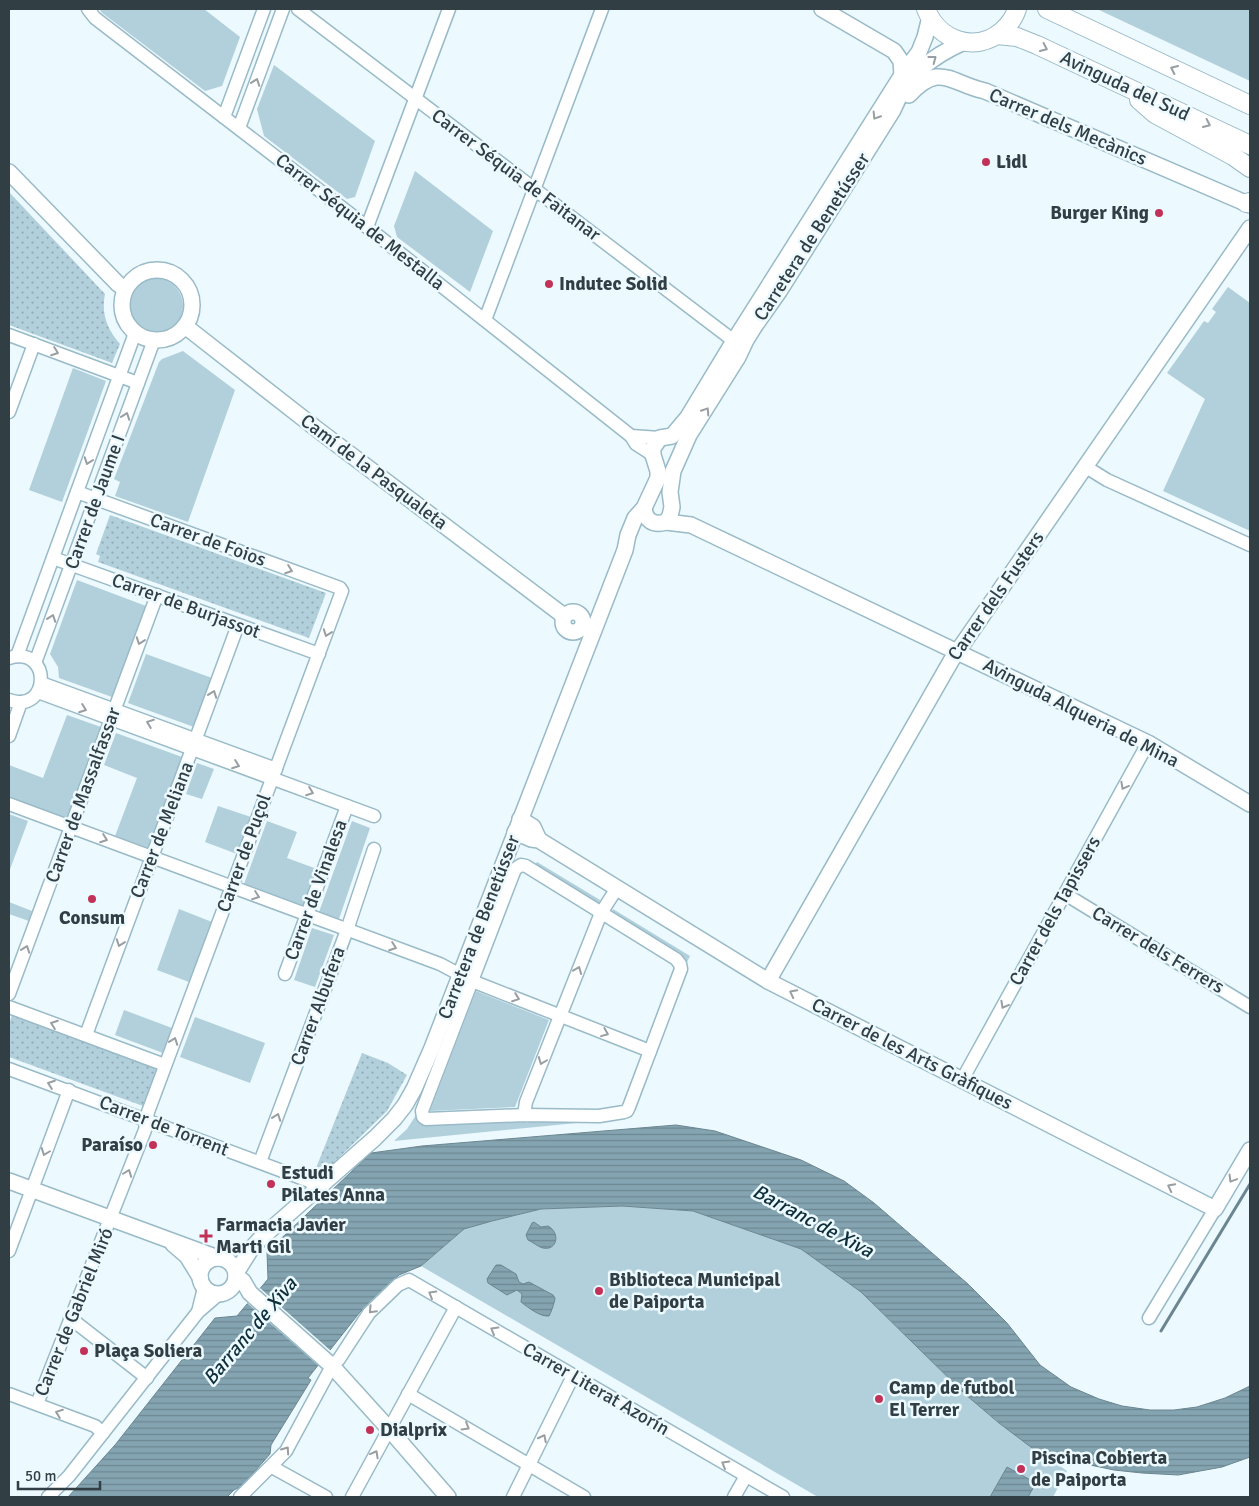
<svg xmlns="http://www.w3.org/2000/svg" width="1259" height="1506" viewBox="0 0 1259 1506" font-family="Signika,sans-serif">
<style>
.green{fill:#b2d0db}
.park{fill:url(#park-dots)}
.water{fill:url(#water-rules);stroke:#6b8690}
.pier{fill:#ecf9fe}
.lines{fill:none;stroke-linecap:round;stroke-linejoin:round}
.stream{stroke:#6b8690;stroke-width:3}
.minor-casing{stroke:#99bac7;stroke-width:15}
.tertiary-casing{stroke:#99bac7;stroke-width:18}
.secondary-casing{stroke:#99bac7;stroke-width:20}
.minor{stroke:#fff;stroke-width:12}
.tertiary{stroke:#fff;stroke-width:15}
.secondary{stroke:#fff;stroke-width:18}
.oneway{stroke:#989fa2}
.poi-dot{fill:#c23258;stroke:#ecf9fe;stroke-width:2}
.labels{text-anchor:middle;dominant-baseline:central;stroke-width:5;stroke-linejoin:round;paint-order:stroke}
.street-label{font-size:19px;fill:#313f44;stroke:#ecf9fe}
.poi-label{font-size:19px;font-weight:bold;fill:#313f44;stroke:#ecf9fe;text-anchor:start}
.water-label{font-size:20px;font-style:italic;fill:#0e2e39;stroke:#ecf9fe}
</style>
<defs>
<pattern id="park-dots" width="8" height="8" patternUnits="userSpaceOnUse" patternTransform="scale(1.25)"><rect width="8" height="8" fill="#b2d0db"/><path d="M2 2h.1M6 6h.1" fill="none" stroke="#91aab3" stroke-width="1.8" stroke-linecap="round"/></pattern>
<pattern id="water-rules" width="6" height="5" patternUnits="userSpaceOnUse" patternTransform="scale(1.25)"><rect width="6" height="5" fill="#84a4b1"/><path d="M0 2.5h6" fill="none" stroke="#6d8792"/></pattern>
</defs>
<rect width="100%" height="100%" fill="#ecf9fe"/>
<g class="green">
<path d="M100,9H204L240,37L222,86L205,91L101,12Z"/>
<path d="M1097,9H1250V81Z"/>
<path d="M274,65L375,141L355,197L347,199L264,136L257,109Z"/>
<path d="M415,171L493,231L470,292L397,237L394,226Z"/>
<circle cx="155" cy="306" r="28"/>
<path d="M1228,287L1250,303V531L1163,491L1205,399L1167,373L1204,321L1208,323L1216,312L1212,309Z"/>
<path d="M183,351L235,390L188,522L115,496L120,482L114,479L159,362L162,359Z"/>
<path d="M73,368L106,381L62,502L29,490Z"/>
<path d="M77,580L146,606L112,697L59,678L58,667L50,654Z"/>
<path d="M146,654L212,678L194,727L128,703Z"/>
<path d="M67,715L101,727L67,818L9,797V765L43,778Z"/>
<path d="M116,733L182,757L148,848L115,836L137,778L104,765Z"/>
<path d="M197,763L214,769L202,799L186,794Z"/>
<path d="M218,806L251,817L237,854L205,842Z"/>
<path d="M9,814L28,821L9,872Z"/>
<path d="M267,821L297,832L287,858L317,869L303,906L244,884Z"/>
<path d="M352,821L370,828L339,919L319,912Z"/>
<path d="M537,862L600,900L598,904L533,867Z"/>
<path d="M9,902L32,911L29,921L9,914Z"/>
<path d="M179,909L212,922L189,982L157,970Z"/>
<path d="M613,909L690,956L687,962L612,916L611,914Z"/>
<path d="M312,928L334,935L315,987L294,980Z"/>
<path d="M476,991L549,1020L515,1107L430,1111Z"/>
<path d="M124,1010L172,1028L163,1053L115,1035Z"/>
<path d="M195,1017L265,1043L250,1083L180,1057Z"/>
<path d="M418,1112L526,1123L532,1121H597L394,1141L407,1129Z"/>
<path d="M622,1206L693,1211L802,1249L861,1292L966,1395L999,1423L1067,1471L1053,1497H818L421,1266L464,1229L491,1221L541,1209Z"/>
</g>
<g class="park">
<path d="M9,192L105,294C101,313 107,329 120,344L112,363L9,325Z"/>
<path d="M110,515L326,593L309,638L98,562L100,556L96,554Z"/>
<path d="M12,1015L157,1069L143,1106L9,1057V1024Z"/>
<path d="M362,1053L388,1063L407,1075L387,1111L321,1175L316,1168Z"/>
</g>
<g class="water">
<path d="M676,1125L715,1131L801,1160L844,1181L874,1203L968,1284L1007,1323L1040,1365L1071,1387L1099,1399L1122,1406L1150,1410H1174L1197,1407L1225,1398L1250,1386V1457L1222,1467L1178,1475L1142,1473L1114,1470L1076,1462L1036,1451L999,1423L966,1395L861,1292L801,1249L693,1211L622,1206L541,1209L492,1221L464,1229L421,1266L399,1275L360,1312L308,1378L311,1380L271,1445L270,1454L242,1486L234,1490L227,1497H68L115,1445L215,1318L237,1316L268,1279L267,1252L371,1153L422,1146Z"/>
<path d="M534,1222L541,1227L548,1226C561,1233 557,1251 543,1248C538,1247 533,1242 528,1240L526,1235L532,1223Z"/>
<path d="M496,1265H501L516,1274L519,1282L523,1284L529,1282L553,1295L555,1298C555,1301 551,1313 549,1316C540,1317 529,1308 521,1302L522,1294L517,1290L507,1295L488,1283L487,1279Z"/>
<path d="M1007,1467L1036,1483L1028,1497H990Z"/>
</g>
<path class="pier" d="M260,1288L331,1351L318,1365L247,1303Z"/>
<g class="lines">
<path class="stream" d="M1161,1331L1250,1184"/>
<defs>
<g id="minor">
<path d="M88,9L95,18L367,227L631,436L636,444L653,455"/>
<path d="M298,9L734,341"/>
<path d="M224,117L264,9"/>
<path d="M239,128L283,9"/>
<path d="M367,227L449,9"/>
<path d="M485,320L602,9"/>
<path d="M9,335L138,383"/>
<path d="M9,412L34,344"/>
<path d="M631,436L660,438"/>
<path d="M1086,467L1107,480L1250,545"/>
<path d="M53,558L319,654"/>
<path d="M17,656L135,333"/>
<path d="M35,663L154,340"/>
<path d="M41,683L276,769"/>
<path d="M38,692L374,816"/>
<path d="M9,700C50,715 53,645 9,658"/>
<path d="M9,736L21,702"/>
<path d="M9,804L440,964L472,981L650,1051"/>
<path d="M521,865L526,866L676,959L680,964L681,969L629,1107L627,1111L624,1112L599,1116L524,1115L426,1119L423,1117L422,1111L515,869Z"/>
<path d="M1065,894L1250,1007"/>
<path d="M285,974L347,806"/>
<path d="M9,994L157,595"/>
<path d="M9,1007L165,1065"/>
<path d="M86,1035L238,625"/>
<path d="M9,1069L293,1175L309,1181L317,1188"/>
<path d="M962,1080L1148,743"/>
<path d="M524,1115L526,1102L601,913L617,888"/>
<path d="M260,1162L347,930L374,849"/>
<path d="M9,1251L69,1090"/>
<path d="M198,1312L204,1288"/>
<path d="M70,1318L147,1378"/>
<path d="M1149,1318L1215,1209"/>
<path d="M9,1394L95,1426L103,1433"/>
<path d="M408,1394L584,1497"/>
<path d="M37,1404L145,1130L148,1112L342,591L340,588L77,492"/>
<path d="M272,1467L326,1497"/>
<path d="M48,1497L69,1476L198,1312L219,1294"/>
<path d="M240,1497L286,1451L332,1366L339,1359L369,1313L398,1285L409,1280L783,1497"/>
<path d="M352,1497L456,1307"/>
<path d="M513,1497L573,1376"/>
<path d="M734,1497L746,1476"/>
</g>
<g id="tertiary">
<path d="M822,9L894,51L901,61L902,75"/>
<path d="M909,95C940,61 951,84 985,91L1250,205"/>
<path d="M9,172L118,284L125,289"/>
<circle cx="157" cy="305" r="35"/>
<path d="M185,326L318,430L564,616"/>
<path d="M644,508C645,520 653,526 666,522L670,516L672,507L670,492L673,471L689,435L738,357L746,340L754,327L780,290L893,110C907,75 931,57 964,42"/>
<path d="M666,522L691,525L1148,743L1250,804"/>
<circle cx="573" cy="622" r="10"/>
<path d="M520,819L533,827L539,840"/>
<path d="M515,832L531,839L539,840L768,981L1215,1209L1250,1150"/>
<path d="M768,981L951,661L1250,228"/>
<path d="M9,1181L218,1258"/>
<path d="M173,1244L187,1256L200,1277"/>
<circle cx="218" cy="1276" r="18"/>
<path d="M236,1273L251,1249L261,1238L375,1138L394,1119L405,1105L414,1089L432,1048L625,550L628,535L635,518L644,508L658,478V471L653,455V448L660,438L672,436L688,417L734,341L902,75L919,52L925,37L930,17"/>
<path d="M236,1276L243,1281L250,1293L332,1366L389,1429L448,1497"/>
</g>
<g id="secondary">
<path d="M926,9C938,40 975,54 1002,31C1009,25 1014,18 1017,9"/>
<path d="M1047,9L1250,105"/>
<path d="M997,35L1017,37L1037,45L1250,145"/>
<path d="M1139,100L1155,114L1233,156L1250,168"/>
<path d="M1246,203L1250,202"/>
</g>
</defs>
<use href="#minor" class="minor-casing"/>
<use href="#tertiary" class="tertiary-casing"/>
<use href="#secondary" class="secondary-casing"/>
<use href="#minor" class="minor"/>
<use href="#tertiary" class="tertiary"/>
<use href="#secondary" class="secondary"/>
</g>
<defs><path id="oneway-chevron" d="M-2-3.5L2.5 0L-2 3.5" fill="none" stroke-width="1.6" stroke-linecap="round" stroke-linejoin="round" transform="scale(1.25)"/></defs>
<g class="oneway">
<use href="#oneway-chevron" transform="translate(1044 48) rotate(25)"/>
<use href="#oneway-chevron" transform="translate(933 59) rotate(-37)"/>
<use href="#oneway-chevron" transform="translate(1174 69) rotate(-155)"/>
<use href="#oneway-chevron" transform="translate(256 82) rotate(-70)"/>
<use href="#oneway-chevron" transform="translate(876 116) rotate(122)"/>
<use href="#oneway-chevron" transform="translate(1207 124) rotate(25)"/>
<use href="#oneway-chevron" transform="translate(55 352) rotate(20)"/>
<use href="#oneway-chevron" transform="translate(706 411) rotate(-57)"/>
<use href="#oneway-chevron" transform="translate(126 416) rotate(-70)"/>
<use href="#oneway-chevron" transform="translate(88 461) rotate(110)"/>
<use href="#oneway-chevron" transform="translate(289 570) rotate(20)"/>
<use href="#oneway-chevron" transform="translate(52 618) rotate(-70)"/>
<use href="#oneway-chevron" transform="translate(327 633) rotate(110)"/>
<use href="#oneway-chevron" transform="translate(140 641) rotate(110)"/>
<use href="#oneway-chevron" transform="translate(213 694) rotate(-70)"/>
<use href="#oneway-chevron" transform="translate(83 709) rotate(20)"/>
<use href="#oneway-chevron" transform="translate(150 723) rotate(-159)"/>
<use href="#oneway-chevron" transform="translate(236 765) rotate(20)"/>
<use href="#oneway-chevron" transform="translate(1124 786) rotate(119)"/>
<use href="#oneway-chevron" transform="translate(310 792) rotate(20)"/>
<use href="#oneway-chevron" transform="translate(104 839) rotate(20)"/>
<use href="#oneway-chevron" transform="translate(256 896) rotate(20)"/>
<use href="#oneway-chevron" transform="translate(120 943) rotate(110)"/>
<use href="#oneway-chevron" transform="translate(393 947) rotate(20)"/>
<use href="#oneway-chevron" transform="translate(26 949) rotate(-70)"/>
<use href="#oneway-chevron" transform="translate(578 970) rotate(-68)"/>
<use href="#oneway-chevron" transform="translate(793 993) rotate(-153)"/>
<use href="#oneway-chevron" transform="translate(516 998) rotate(21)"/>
<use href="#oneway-chevron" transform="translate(1004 1005) rotate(119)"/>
<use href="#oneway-chevron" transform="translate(54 1024) rotate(-160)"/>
<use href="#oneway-chevron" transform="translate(605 1033) rotate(22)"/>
<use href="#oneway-chevron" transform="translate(174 1041) rotate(-70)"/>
<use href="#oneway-chevron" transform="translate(542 1061) rotate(111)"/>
<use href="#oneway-chevron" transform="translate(51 1084) rotate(-160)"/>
<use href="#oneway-chevron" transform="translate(277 1117) rotate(-70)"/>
<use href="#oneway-chevron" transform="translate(45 1152) rotate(111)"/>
<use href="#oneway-chevron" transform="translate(128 1173) rotate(-69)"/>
<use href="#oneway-chevron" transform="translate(1232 1179) rotate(121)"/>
<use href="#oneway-chevron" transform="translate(1171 1187) rotate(-153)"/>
<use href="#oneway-chevron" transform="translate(432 1294) rotate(-150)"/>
<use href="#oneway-chevron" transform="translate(372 1310) rotate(134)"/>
<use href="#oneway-chevron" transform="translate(494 1330) rotate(-150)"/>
<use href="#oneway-chevron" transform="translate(59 1413) rotate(-159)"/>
<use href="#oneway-chevron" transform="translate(466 1427) rotate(31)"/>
<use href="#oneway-chevron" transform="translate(543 1438) rotate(-63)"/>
<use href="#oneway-chevron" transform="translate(286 1450) rotate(-55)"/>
<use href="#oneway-chevron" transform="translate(375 1454) rotate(-61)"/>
<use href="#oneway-chevron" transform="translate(725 1464) rotate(-150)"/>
</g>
<g class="poi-dot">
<circle cx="986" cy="162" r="5"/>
<circle cx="1159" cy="213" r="5"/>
<circle cx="549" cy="284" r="5"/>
<circle cx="92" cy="899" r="5"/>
<circle cx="153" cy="1145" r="5"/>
<circle cx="271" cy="1184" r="5"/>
<path d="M203.5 1228.5h5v5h5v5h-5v5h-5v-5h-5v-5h5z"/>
<circle cx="599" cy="1291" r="5"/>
<circle cx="84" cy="1351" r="5"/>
<circle cx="879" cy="1399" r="5"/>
<circle cx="370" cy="1430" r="5"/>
<circle cx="1021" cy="1469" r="5"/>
</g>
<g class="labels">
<g class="street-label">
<text transform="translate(1125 86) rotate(25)">Avinguda del Sud</text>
<text transform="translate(1068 127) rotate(23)">Carrer dels Mecànics</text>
<text transform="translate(516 175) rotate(37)">Carrer Séquia de Faitanar</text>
<text transform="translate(360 222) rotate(38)">Carrer Séquia de Mestalla</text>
<text transform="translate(812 237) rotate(-57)">Carretera de Benetússer</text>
<text transform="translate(374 472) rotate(37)">Camí de la Pasqualeta</text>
<text transform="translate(95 502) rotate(-70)">Carrer de Jaume I</text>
<text transform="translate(208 540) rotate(20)">Carrer de Foios</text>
<text transform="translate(996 596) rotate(-55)">Carrer dels Fusters</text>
<text transform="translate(186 606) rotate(20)">Carrer de Burjassot</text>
<text transform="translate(1081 713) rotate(27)">Avinguda Alqueria de Mina</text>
<text transform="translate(83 795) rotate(-70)">Carrer de Massalfassar</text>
<text transform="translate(162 830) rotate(-69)">Carrer de Meliana</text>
<text transform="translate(244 853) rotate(-70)">Carrer de Puçol</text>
<text transform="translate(316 890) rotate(-70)">Carrer de Vinalesa</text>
<text transform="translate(1055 911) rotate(-61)">Carrer dels Tapissers</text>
<text transform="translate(479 927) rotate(-69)">Carretera de Benetússer</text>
<text transform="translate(1158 950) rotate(31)">Carrer dels Ferrers</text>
<text transform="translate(318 1006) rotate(-70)">Carrer Albufera</text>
<text transform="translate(912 1054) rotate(27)">Carrer de les Arts Gràfiques</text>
<text transform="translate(164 1126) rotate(21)">Carrer de Torrent</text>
<text transform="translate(74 1312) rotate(-68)">Carrer de Gabriel Miró</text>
<text transform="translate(596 1389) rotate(30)">Carrer Literat Azorín</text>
</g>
<g class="poi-label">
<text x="996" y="162">Lidl</text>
<text x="1149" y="213" text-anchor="end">Burger King</text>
<text x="559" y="284">Indutec Solid</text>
<text x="92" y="918" text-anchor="middle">Consum</text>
<text x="143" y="1145" text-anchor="end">Paraíso</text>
<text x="281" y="1173">Estudi<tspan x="281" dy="22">Pilates Anna</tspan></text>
<text x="216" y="1225">Farmacia Javier<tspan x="216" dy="22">Marti Gil</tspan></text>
<text x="609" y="1280">Biblioteca Municipal<tspan x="609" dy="22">de Paiporta</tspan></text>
<text x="94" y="1351">Plaça Soliera</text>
<text x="889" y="1388">Camp de futbol<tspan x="889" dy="22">El Terrer</tspan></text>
<text x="380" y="1430">Dialprix</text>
<text x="1031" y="1458">Piscina Cobierta<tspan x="1031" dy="22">de Paiporta</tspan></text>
</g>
<g class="water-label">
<text transform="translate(813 1221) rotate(28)">Barranc de Xiva</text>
<text transform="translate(250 1331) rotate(-50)">Barranc de Xiva</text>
</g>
</g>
<rect width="1259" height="1506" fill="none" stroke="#313f44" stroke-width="20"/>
<path d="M18 1481v8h82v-8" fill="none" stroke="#313f44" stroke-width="2.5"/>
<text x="25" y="1481" font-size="15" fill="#313f44" stroke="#ecf9fe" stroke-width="4" paint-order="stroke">50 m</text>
</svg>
